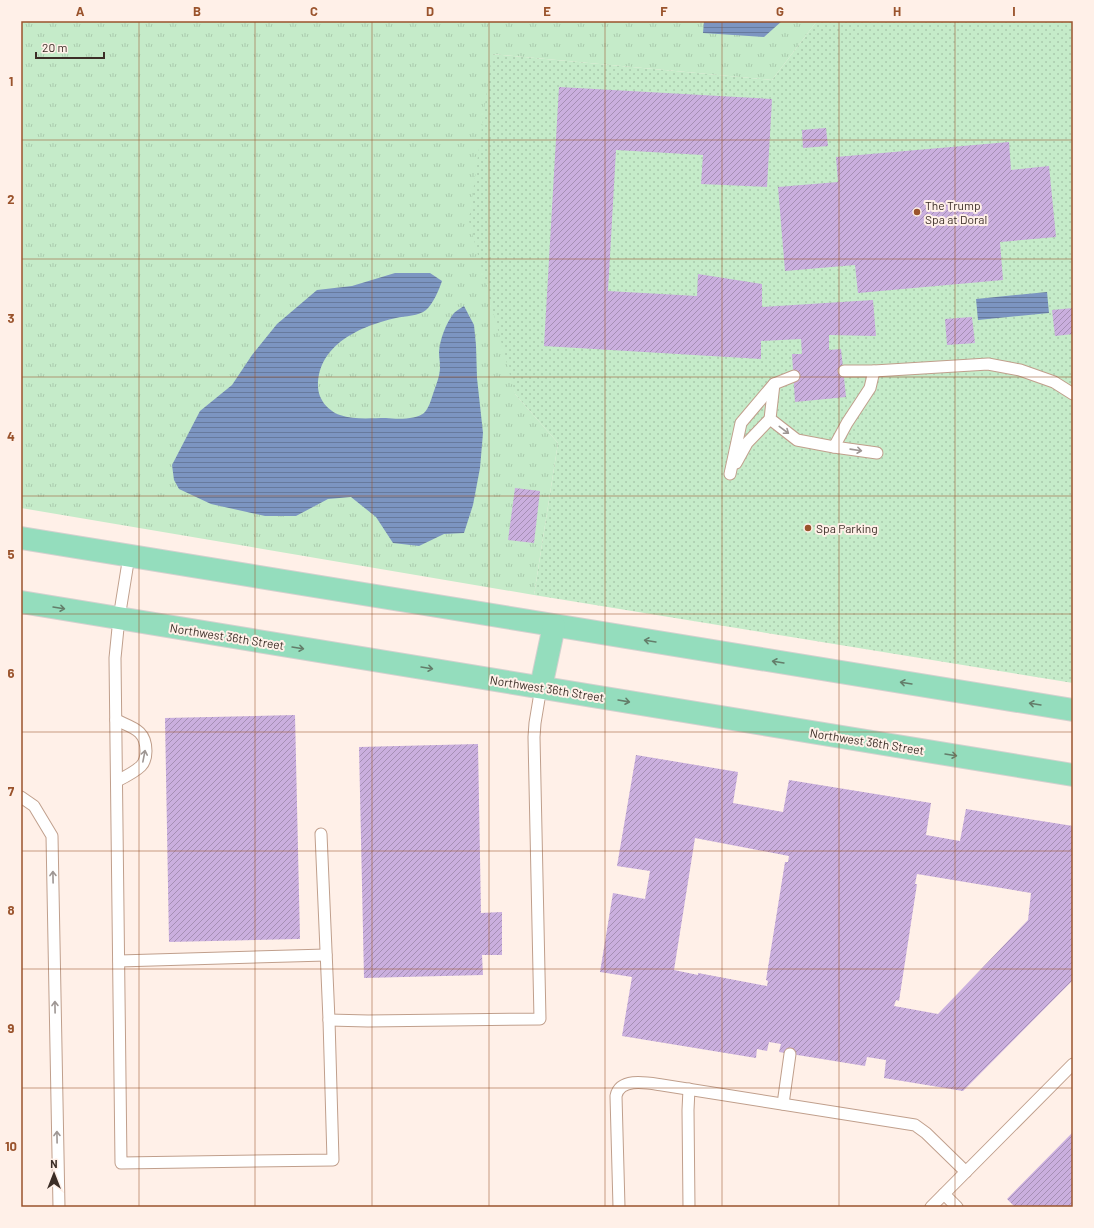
<svg xmlns="http://www.w3.org/2000/svg" width="1094" height="1228" viewBox="0 0 1094 1228" font-family="Barlow,sans-serif">
<style>
.grass{fill:url(#grass-tufts)}
.park{fill:url(#park-dots)}
.water{fill:url(#water-rules)}
.building{fill:url(#building-hatch);fill-rule:evenodd}
.lines{fill:none;stroke-linecap:round;stroke-linejoin:round}
.service-casing{stroke:#c09f8c;stroke-width:13}
.primary-casing{stroke:#d4d1cf;stroke-width:24}
.service{stroke:#fff;stroke-width:11}
.primary{stroke:#94ddbd;stroke-width:22}
.oneway{stroke:#9e9693}
.oneway2{stroke:#647d6a}
.grid{fill:none;stroke:#9a532c;stroke-width:1;stroke-opacity:0.55}
.poi-dot{fill:#9a532c;stroke:#fff0e8;stroke-width:1.5}
.labels{text-anchor:middle;dominant-baseline:central;stroke-width:4;stroke-linejoin:round;paint-order:stroke}
.poi-label{font-size:12px;fill:#3c2e27;stroke:#fff0e8;text-anchor:start}
.street-label{font-size:12px;fill:#3c2e27;stroke:#fff0e8}
.neatline{fill:none;stroke:#9a532c;stroke-width:1.5}
.grid-label{font-size:13px;text-anchor:middle;font-weight:bold;fill:#9a532c}
</style>
<defs>
<pattern id="grass-tufts" width="24" height="20" patternUnits="userSpaceOnUse"><rect width="24" height="20" fill="#c5ebc9"/><path d="M3 7l-1-3M5 7V3M7 7l1-3M15 17l-1-3M17 17v-4M19 17l1-3" fill="none" stroke="#aacaad"/></pattern>
<pattern id="park-dots" width="8" height="8" patternUnits="userSpaceOnUse"><rect width="8" height="8" fill="#c5ebc9"/><path d="M2 2h.1M6 6h.1" fill="none" stroke="#aacaad" stroke-width="1.8" stroke-linecap="round"/></pattern>
<pattern id="water-rules" width="6" height="5" patternUnits="userSpaceOnUse"><rect width="6" height="5" fill="#7c95c1"/><path d="M0 2.5h6" fill="none" stroke="#677a9d"/></pattern>
<pattern id="building-hatch" width="6" height="6" patternUnits="userSpaceOnUse"><rect width="6" height="6" fill="#caafde"/><path d="M-1 1l2-2M0 6l6-6M5 7l2-2" fill="none" stroke="#a58fb4"/></pattern>
</defs>
<rect width="100%" height="100%" fill="#fff0e8"/>
<path class="grass" d="M21,21H817L772,80L492,54L515,394L558,443L534,595L21,508Z"/>
<path class="park" d="M817,21H1073V683L534,595L558,443L515,394L469,221L492,54L772,80Z"/>
<g class="water">
<path d="M704,21H782L764,37L703,33Z"/>
<path d="M395,273H430L442,281C439,290 433,304 426,310C419,316 405,316 396,318C361,326 318,344 318,386C318,399 328,411 340,415C354,420 372,418 386,418C396,419 416,420 424,413C429,408 431,400 433,394C436,385 440,376 440,367C440,362 439,357 439,352C440,339 446,323 454,313C457,310 461,308 464,306L474,325L476,345L477,378L483,433L480,468L473,505L464,533L444,534L419,546L393,543L376,517L351,497L328,499L296,516H265L211,504L179,489L174,480L172,465L200,411L232,385L252,355L277,324L317,290L352,286Z"/>
<path d="M1047,292L1049,313L978,320L976,299Z"/>
</g>
<g class="building">
<path d="M559,87L772,99L767,187L701,184L703,155L616,150L608,291L697,296L698,274L762,284V307L873,300L876,336L829,335V350L841,349L846,397L795,402L792,354H802L801,339L761,341V359L544,346Z"/>
<path d="M826,128L828,146L803,148L802,130Z"/>
<path d="M1009,142L1011,170L1049,166L1056,237L1000,242L1003,280L858,293L855,265L785,271L778,187L838,182L836,157Z"/>
<path d="M1073,308V334L1055,336L1052,310Z"/>
<path d="M972,317L975,343L947,345L945,319Z"/>
<path d="M515,488L540,491L534,543L508,540Z"/>
<path d="M295,715L300,939L169,942L165,718Z"/>
<path d="M478,744L481,913L502,912V955H482L483,975L364,978L359,747Z"/>
<path d="M636,755L738,772L733,803L783,812L789,780L931,803L926,835L960,841L966,809L1073,826V980L963,1091L884,1078L886,1060L867,1057L865,1066L779,1052L781,1044L769,1042L767,1051L757,1049L756,1058L622,1036L632,977L600,972L613,893L645,899L650,871L617,866ZM695,838L789,856L788,862H785L766,980L768,981L767,986L698,973V975L674,970ZM917,874L1031,893L1028,920L938,1014L894,1006L896,1000L899,1001L917,884H915Z"/>
<path d="M1073,1132V1207H1015L1007,1199Z"/>
</g>
<g class="lines">
<defs>
<g id="service">
<path d="M844,371H874L988,364L1020,370L1054,382L1073,394"/>
<path d="M774,384L770,419L797,440L834,447L847,423L870,388L874,371"/>
<path d="M834,447L877,453"/>
<path d="M736,463L747,443L770,419"/>
<path d="M730,474L741,423L774,384L794,376"/>
<path d="M129,556L119,618L115,658L121,1163L333,1160L329,1020L321,834"/>
<path d="M116,720C133,728 146,730 146,751C146,756 145,762 141,766C135,772 125,777 117,781"/>
<path d="M21,797L34,806L52,836L59,1207"/>
<path d="M119,961L326,955"/>
<path d="M329,1020L368,1021L540,1019L534,737L535,723L541,687"/>
<path d="M689,1089L688,1110L689,1207"/>
<path d="M783,1104L790,1054"/>
<path d="M944,1194L957,1207"/>
<path d="M619,1207L616,1096C620,1077 648,1083 662,1085L915,1125L926,1133L966,1172"/>
<path d="M931,1207L1073,1064"/>
</g>
<g id="primary">
<path d="M21,538L1073,710"/>
<path d="M21,602L1073,775"/>
<path d="M541,687L554,626"/>
</g>
</defs>
<use href="#service" class="service-casing"/>
<use href="#primary" class="primary-casing"/>
<use href="#service" class="service"/>
<use href="#primary" class="primary"/>
</g>
<defs><path id="oneway-shaft" d="M-6 0H5M1.5-3L5.5 0L1.5 3" fill="none" stroke-width="1.6" stroke-linecap="round" stroke-linejoin="round"/></defs>
<g class="oneway">
<use href="#oneway-shaft" transform="translate(784 430) rotate(37)"/>
<use href="#oneway-shaft" transform="translate(856 450) rotate(8)"/>
<use href="#oneway-shaft" transform="translate(144 756) rotate(-79)"/>
<use href="#oneway-shaft" transform="translate(53 877) rotate(-91)"/>
<use href="#oneway-shaft" transform="translate(55 1007) rotate(-91)"/>
<use href="#oneway-shaft" transform="translate(57 1137) rotate(-91)"/>
</g>
<g class="oneway2">
<use href="#oneway-shaft" transform="translate(59 608) rotate(9)"/>
<use href="#oneway-shaft" transform="translate(650 641) rotate(-171)"/>
<use href="#oneway-shaft" transform="translate(298 648) rotate(9)"/>
<use href="#oneway-shaft" transform="translate(778 662) rotate(-171)"/>
<use href="#oneway-shaft" transform="translate(427 668) rotate(9)"/>
<use href="#oneway-shaft" transform="translate(906 683) rotate(-171)"/>
<use href="#oneway-shaft" transform="translate(624 701) rotate(10)"/>
<use href="#oneway-shaft" transform="translate(1035 704) rotate(-171)"/>
<use href="#oneway-shaft" transform="translate(951 755) rotate(9)"/>
</g>
<path class="grid" d="M139,21V1207M255,21V1207M372,21V1207M489,21V1207M605,21V1207M722,21V1207M839,21V1207M955,21V1207M21,140H1073M21,259H1073M21,377H1073M21,496H1073M21,614H1073M21,732H1073M21,851H1073M21,969H1073M21,1088H1073"/>
<g class="poi-dot">
<circle cx="917" cy="212" r="4"/>
<circle cx="808" cy="528" r="4"/>
</g>
<g class="labels">
<g class="poi-label">
<text x="925" y="205">The Trump<tspan x="925" dy="14">Spa at Doral</tspan></text>
<text x="816" y="528">Spa Parking</text>
</g>
<g class="street-label">
<text transform="translate(227 636) rotate(9)">Northwest 36th Street</text>
<text transform="translate(547 688) rotate(9)">Northwest 36th Street</text>
<text transform="translate(867 741) rotate(9)">Northwest 36th Street</text>
</g>
</g>
<rect width="1094" height="1228" fill="none" stroke="#fff0e8" stroke-width="44"/>
<g transform="translate(54 1174)" stroke="#fff0e8" stroke-width="3" paint-order="stroke">
<path d="M0-3L7 15L0 10L-7 15Z" fill="#3c2e27"/>
<text y="-6" font-size="11" font-weight="bold" text-anchor="middle" fill="#3c2e27">N</text>
</g>
<path d="M36 52v6h68v-6" fill="none" stroke="#3c2e27" stroke-width="2"/>
<text x="42" y="52" font-size="12" fill="#3c2e27" stroke="#fff0e8" stroke-width="3" paint-order="stroke">20 m</text>
<rect x="22" y="22" width="1050" height="1184" class="neatline"/>
<g class="grid-label">
<text x="80" y="16">A</text>
<text x="197" y="16">B</text>
<text x="314" y="16">C</text>
<text x="430" y="16">D</text>
<text x="547" y="16">E</text>
<text x="664" y="16">F</text>
<text x="780" y="16">G</text>
<text x="897" y="16">H</text>
<text x="1014" y="16">I</text>
<text x="11" y="86">1</text>
<text x="11" y="204">2</text>
<text x="11" y="323">3</text>
<text x="11" y="441">4</text>
<text x="11" y="559">5</text>
<text x="11" y="678">6</text>
<text x="11" y="796">7</text>
<text x="11" y="915">8</text>
<text x="11" y="1033">9</text>
<text x="11" y="1151">10</text>
</g>
</svg>
